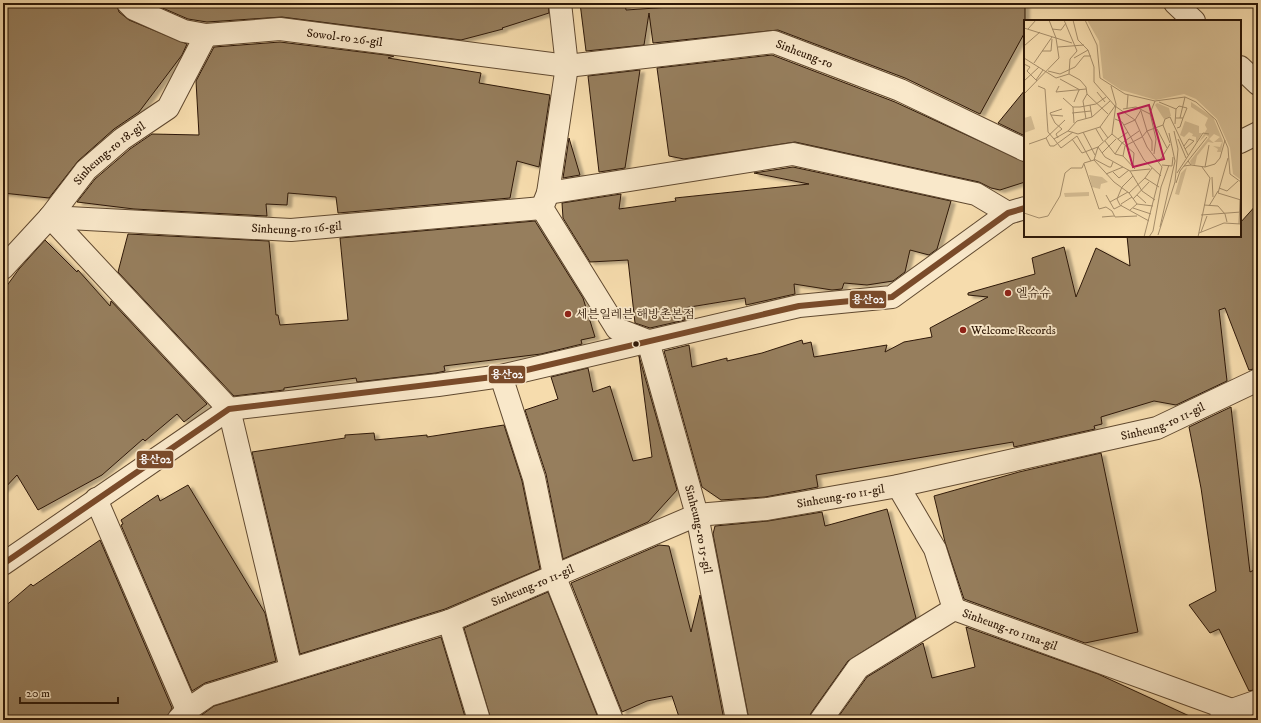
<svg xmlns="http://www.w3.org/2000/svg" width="1261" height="723" viewBox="0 0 1261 723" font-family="'IM FELL DW Pica','Noto Serif KR',serif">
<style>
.building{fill:#967e5d;stroke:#2e1807;filter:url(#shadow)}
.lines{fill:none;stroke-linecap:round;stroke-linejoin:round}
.minor-casing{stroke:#604930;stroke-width:24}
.minor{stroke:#f9e8ca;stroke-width:22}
.bus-1-casing{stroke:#f9e8ca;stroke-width:9}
.bus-1{stroke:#7a4b2a;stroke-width:6}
.poi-dot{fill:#8f2418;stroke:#f9e8ca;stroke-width:1.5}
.bus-dot{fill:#2e1807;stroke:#f9e8ca;stroke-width:1.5}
.labels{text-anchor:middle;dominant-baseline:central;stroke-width:3.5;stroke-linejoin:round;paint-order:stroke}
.street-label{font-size:12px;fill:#2e1807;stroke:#f9e8ca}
.poi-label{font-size:12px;fill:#2e1807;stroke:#f9e8ca;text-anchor:start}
.inset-road{fill:none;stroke:#a68e6b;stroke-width:1}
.view{fill:#c2185b;fill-opacity:0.15;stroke:#c2185b;stroke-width:2}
.inset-edge{fill:none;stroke:#2e1807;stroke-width:2}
.line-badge{stroke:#f9e8ca;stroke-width:1.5}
.badge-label{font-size:11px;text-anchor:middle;font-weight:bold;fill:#fff}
</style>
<defs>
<filter id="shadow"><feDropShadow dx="4.5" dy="2.5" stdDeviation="1" flood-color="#0004"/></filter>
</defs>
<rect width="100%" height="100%" fill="#f6dcad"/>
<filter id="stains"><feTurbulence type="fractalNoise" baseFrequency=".005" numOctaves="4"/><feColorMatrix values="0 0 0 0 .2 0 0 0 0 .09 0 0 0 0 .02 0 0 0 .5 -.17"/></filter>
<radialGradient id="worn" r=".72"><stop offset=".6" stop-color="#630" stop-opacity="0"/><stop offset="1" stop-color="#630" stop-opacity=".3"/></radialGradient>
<g class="building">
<path d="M3,3H116L119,12L129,20L187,44L182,55L139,112L114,129L78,161L49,198L3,193Z"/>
<path d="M151,3H548L549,13L502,28L503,29L461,40L282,17L207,22L188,19Z"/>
<path d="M580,3H625L626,10L729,3H1025V32L980,114L905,78L778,30L653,43L649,13L644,45L586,51Z"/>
<path d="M280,42L394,56L388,58L481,73L479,83L550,95L539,167L517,161L510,198L338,213L336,197L288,193L287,205L266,204L267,216L134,209L77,202L95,179L130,149L152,134L199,135L196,81L214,47Z"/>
<path d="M772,55L895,102L1025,162V182L1000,190L991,188L979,182L795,142L684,159L669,156L657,68Z"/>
<path d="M640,70L625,168L599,172L588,76Z"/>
<path d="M1025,90V136L998,123Z"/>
<path d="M569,138L580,175L563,178Z"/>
<path d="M793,167L951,201L937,249L929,255L910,250L905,272L893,281L867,285L844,283L842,289L832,290L794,284L795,294L746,305L745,298L684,308L685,320L650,328L635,323L628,260L590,262L563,218L562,203L621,194L619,209L676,201L675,198L809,184L754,173Z"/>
<path d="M1258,203V368L1249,370L1225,308L1219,310L1227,381L1176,405L1154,401L1101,417L1102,424L1094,426L1095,429L1014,447L1013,442L816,475L818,487L765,497L721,500L702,487L664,351L689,345L692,367L727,358V361L762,353L802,340L803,344L811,342L814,357L887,345L885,352L904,342L932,337L930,328L988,297L968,295V293L1035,274L1032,258L1064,247L1076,297L1096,248L1130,266L1127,236H1240V223Z"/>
<path d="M535,221L583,298L595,337L581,340L582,344L541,354L444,366L445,371L436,373L357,382L356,378L284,388V390L234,396L118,272L128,234L269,241L276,315H278L280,325L348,320L340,238Z"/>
<path d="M45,240L77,272L78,270L110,306L111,301L207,404L184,422L177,414L145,441L143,439L102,475L38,510L17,475L3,490V291L19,269Z"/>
<path d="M639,356L677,490L648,522L563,559L546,474L525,410L558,399L551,377L588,368L593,392L610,386L633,461L652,457Z"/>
<path d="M1231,407L1250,572L1258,568V689L1249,691L1219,629L1210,633L1189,605L1216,591L1201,488L1189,427Z"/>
<path d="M504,425L522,481L540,569L445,609L300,654L252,452L345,438V435L374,433L375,440L427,435V437Z"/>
<path d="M1101,453L1138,632L1085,643L964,599L945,542L934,496L1019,472Z"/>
<path d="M188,485L265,613L276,661L205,683L192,691L121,525L123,524L121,520L158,495L160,501Z"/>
<path d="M887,509L916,618L848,661L811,713L809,720H749L713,534L715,526L768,521L822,512L825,526Z"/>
<path d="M100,540L172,708L166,720H3V608L31,584L33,586Z"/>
<path d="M659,545L669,546L691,632L700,595L724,720H680L672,696L647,701L622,712L571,583Z"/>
<path d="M548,592L599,720H491L464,628Z"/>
<path d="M966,627L1098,674L1198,720H836L867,677L923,643L932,678L975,667Z"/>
<path d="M441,637L466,720H195L214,706Z"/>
</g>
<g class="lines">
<defs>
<g id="minor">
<path id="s1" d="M128,3L134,9L184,31L206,35L280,29L567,66L774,42L900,90L1025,150"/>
<path d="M560,3L567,66L548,193L542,208L617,329L648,341"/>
<path d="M1175,3L1194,21"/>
<path d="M1240,67L1258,84"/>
<path d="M1240,142L1258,133"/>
<path d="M548,193L793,154L976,194L1008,213"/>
<path d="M50,217L229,409L291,669"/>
<path id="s2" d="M50,217L291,230L542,208"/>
<path id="s3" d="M3,268L50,217L86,170L122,139L168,108L206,35"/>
<path id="s4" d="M648,341L697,515L737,720"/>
<path d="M501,376L534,478L554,575L612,720"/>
<path d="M898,486L935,549L954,609"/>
<path d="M96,499L187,710"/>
<path d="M3,564L229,409L438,385L501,376L799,306L892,297L1008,213L1025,208"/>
<path d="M449,621L479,720"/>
<path d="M1221,718L1232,710L1258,701"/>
<path id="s5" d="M178,720L187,710L209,695L449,621L697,515L767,509L898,486L1157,428L1258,380"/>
<path id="s6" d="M821,720L858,668L954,609L1232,710"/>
</g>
</defs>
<use href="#minor" class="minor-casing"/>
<use href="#minor" class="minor"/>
<defs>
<path id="bus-1" d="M3,564L229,409L501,376L799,306L892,297L1008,213L1025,208"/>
</defs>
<use href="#bus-1" class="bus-1-casing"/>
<use href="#bus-1" class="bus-1"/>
</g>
<g class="poi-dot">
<circle cx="1008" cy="293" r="4"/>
<circle cx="568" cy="314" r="4"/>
<circle cx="963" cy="330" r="4"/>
</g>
<circle class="bus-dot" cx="636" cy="344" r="3.5"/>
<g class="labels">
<g class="street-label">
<text stroke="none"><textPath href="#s1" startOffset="225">Sowol-ro 26-gil</textPath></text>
<text stroke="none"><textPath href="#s1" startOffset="690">Sinheung-ro</textPath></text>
<text stroke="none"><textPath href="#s3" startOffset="157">Sinheung-ro 18-gil</textPath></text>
<text stroke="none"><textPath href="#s2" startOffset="247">Sinheung-ro 16-gil</textPath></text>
<text stroke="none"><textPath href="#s5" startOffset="1037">Sinheung-ro 11-gil</textPath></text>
<text stroke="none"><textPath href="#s5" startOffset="706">Sinheung-ro 11-gil</textPath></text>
<text stroke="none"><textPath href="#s4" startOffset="195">Sinheung-ro 15-gil</textPath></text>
<text stroke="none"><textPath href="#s5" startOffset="382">Sinheung-ro 11-gil</textPath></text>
<text stroke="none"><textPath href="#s6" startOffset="236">Sinheung-ro 11na-gil</textPath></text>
</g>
<g class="poi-label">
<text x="1016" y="293">엘슈슈</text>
<text x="576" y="314">세븐일레븐 해방촌본점</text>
<text x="971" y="330">Welcome Records</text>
</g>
</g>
<g transform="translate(1024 20)">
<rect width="217" height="217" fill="#f6dcad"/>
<path d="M63,0H217V160L209,154L206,128L193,99L172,79L160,74L132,80L97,70L79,58L75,21ZM167,82L189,97L199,121L197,132H193L194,129L189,126L196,127L198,122H190L196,117L190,114L185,119L190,123L184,122L173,136L171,145L167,144L166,141L185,117L182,115L175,122L183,109L181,105L184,98L167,87ZM133,83L145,88L147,96L140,99L138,96L131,85ZM7,96L11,109L0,113V98ZM161,101L175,106V113H178L172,123V117L168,116L169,114L165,112L160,117L156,115ZM163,147L155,175L151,174L157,153ZM65,155L78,157L84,162L77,164L76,169L68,167ZM65,172V176L41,177L40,173Z" fill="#d4bb91"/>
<path class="inset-road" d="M40,0L53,31L46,39L45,54M49,0L54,20L64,30L50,38M61,0L73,25L76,58L101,74L131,81L161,77L172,82L192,100L204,128L206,154L217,162M0,8L48,23M4,9L12,0M28,9L37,10L42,3M0,26L16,12M34,27L60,25M64,30L70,47V62L91,86M18,31H27L28,19M0,38L32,58L45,54L56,60L62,67L63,74L84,94M10,43L28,17M0,44L6,47L3,51L13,61M24,51L36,54L51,47L60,36H67M36,59L56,70M12,60L19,50M0,61L15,47M14,66L21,69L24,112L30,119L44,111L54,114L76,107L91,86L111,100L123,127L138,147L120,217M35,66L32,72L62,69M73,72L81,82M0,74L35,38L32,18L25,0M39,78L49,87H56L72,84L82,77M50,82L55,70M135,82L152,89L151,104M49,87L50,103M103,88L104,75M99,89L112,87L126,94M152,89L155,86L163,88L159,98M117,91L123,111M48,93L67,91M27,95L39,96M68,97L86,81M152,98H159L156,107L153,108M156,98L161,77M62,99L59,81L63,74M91,99L98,102L120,140L137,156M100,105L111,100L117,90M139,105L146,123M76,107L84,118M72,109L79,121M133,109L143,128M44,111L53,101L68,97L66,85M123,111L128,121V131M59,112L71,135M88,114L110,133L109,146M53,116L67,141M22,118L26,126H30L49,112M34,118L32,114L38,109L31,103L26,93L38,89M30,119L37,128L53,116M48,119L58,133L74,127L81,137L106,151L118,171L131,180M94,119L104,112M154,119L162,138M81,121L91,134L99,136L111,149M98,123L115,111M5,124L22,118L41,100M160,126L165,119L170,121L161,129M78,133L92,119M91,134L98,123M130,134L132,119L126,93L131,81M99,136L101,126L118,117L123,111L139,105L141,99L146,97L164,135M204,138L194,173L217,180M70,139L85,147H87L89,142M70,140L90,162L105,173L113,184M135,142L146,124M60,143L70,140L74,127L88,114L92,84L87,66M60,144L75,189L82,187L88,191L91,197L113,196M138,145L148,146L149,137M167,145L181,147L191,144L196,138L201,120M160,146L167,145L164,141M181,147L185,125M106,151L126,149M89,152L95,158L105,150M153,153L179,113L185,114M82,154L99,147M109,156L98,167L93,179L96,185L125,201M188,157L189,177M121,158L135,167M152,163L156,151L183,117M195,168L203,171L214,161M105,173L121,158L128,148M82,175L90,189L98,185M113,175L122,183M109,179L125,162M86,182L104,172M97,184L108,177M180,185L194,186L201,194L203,202M185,186L194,171M109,188L127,194M106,190L113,184L129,186M0,193L15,198L24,196L36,176L41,153L47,148H58L60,143M177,195L217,192M78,197L90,196M215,204L216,180M136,207L151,141L145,113M177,212L183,196M175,213L200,203L217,204M134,215L151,162L154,129L150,111M125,217L129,211L137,167L145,145M174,217L186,158L178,147"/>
<path class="view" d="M125,85L140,139L109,147L94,94Z"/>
<rect width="217" height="217" class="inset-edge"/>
</g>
<g class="line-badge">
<rect x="849" y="290" width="38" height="19" rx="4" fill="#7a4b2a"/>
<rect x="488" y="365" width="38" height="19" rx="4" fill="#7a4b2a"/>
<rect x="136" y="450" width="38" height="19" rx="4" fill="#7a4b2a"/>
</g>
<g class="badge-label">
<text x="868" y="303">용산02</text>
<text x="507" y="378">용산02</text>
<text x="155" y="463">용산02</text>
</g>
<rect width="1261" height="723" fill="none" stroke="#f6dcad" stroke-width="16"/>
<rect x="4" y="4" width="1253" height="715" fill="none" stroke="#2e1807" stroke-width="2"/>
<rect x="8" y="8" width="1245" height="707" fill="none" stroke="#2e1807"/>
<path d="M20 697v6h98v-6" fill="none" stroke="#2e1807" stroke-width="2"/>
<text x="26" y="697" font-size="12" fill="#2e1807" stroke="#f9e8ca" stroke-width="3" paint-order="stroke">20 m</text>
<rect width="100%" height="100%" filter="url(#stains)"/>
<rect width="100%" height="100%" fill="url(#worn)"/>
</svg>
